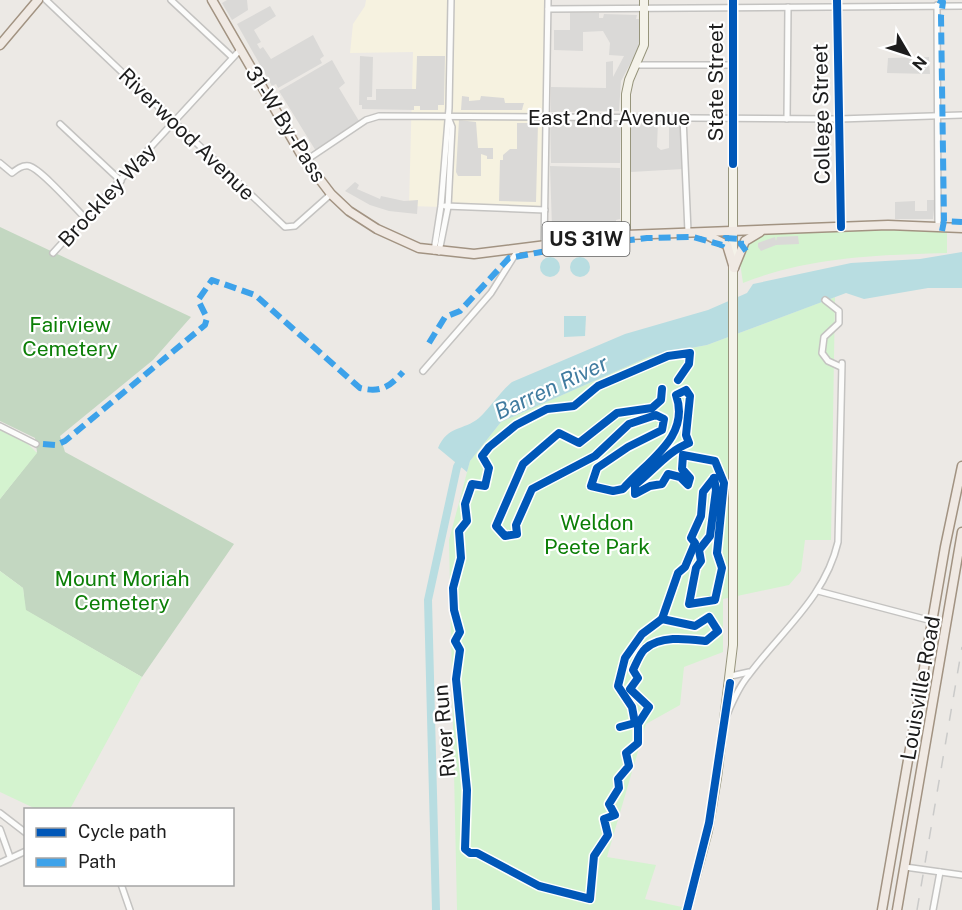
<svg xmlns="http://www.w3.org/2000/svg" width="962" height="910" viewBox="0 0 962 910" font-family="'Public Sans',sans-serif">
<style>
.education{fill:#f6f2e0}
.cemetery{fill:#c3d7c1}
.park{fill:#d4f3cf}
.parking{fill:#dad9d7}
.water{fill:#b8dde1}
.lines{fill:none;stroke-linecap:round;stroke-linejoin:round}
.river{stroke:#b8dde1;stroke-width:8}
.street-casing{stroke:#c4c3c1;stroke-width:8}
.secondary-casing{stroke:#97957c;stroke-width:10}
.primary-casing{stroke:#a29382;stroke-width:11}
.street{stroke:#fcfcfb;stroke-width:5}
.secondary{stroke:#f4f2e9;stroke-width:8}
.primary{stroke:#f0e9e3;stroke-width:8}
.rail{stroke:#cacac9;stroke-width:1.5;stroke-dasharray:12 12;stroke-linecap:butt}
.quiet{stroke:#3da2ea;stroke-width:6;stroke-dasharray:12 6;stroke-linecap:butt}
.cycleway-casing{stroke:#fff;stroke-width:11}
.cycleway{stroke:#0057b8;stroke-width:8}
.labels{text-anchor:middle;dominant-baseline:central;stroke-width:4.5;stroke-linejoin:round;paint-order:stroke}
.shield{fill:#fff;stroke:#616161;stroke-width:1.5}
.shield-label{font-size:20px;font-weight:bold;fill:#1d1d1d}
.street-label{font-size:21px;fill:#1d1d1d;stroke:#fff}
.park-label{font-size:21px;fill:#0c7f07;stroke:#fff}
.water-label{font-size:22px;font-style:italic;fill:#417ca0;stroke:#fff}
</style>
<rect width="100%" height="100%" fill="#ece9e5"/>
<path class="education" d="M366,0H547L545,210L409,206L413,52L350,53L353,24L365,6Z"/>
<path class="cemetery" d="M0,227L191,317L153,360L60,436L65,452L234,544L142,677L25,610L23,588L0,571V499L37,452L35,438L0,421Z"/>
<g class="park">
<path d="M889,229L947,231V253C877,255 808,257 743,283L740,263L749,239L776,233Z"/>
<path d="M835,297L831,540H805L801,571L789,585L723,599V652L684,667L680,705L646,724L607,857L656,865L645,899L682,907L681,910H457L449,540L470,461L501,422L653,355L707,345Z"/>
<path d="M0,430L28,444L37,453L0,499Z"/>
<path d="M0,571L23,588L26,610L142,677L70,809H36L0,792Z"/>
</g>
<g class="parking">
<path d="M227,0H247L248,10L232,20L222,3Z"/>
<path d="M270,6L276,16L254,30L261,42L257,44L260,49L263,47L271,59L313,35L324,56L320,59L322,63L278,88L276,84L272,86L237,24Z"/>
<path d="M570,13H599V18H603L604,14L637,15L636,19H640L639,47L621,81L619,111L551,112V87L606,88V62L613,61V77L624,56L609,55L610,43L603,31L583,32V51L554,50V30H570Z"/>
<path d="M360,56L373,57L372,97H367V100H376V89H416L417,56H445L444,105H438V110H420V106H414V110L362,109V105H359Z"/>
<path d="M929,57L930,74L887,73L888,58Z"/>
<path d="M332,60L345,83L339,88L359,121L316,151L279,91Z"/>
<path d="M462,96L469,97V101L480,100L481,96L504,98L505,103H524L523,106L522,110H461Z"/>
<path d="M459,120L476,122L478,148H493V159H487V156L481,154V176H458L456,172Z"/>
<path d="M550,120H621L620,163H551Z"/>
<path d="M631,120L658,121L657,147L661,150L669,148V121H682L683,169L631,172Z"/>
<path d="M517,123H538L536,202L499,201L500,160H503V155L510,149H517Z"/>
<path d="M550,166L620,168V219L616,220V224L558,232L557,228H552Z"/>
<path d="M355,182L359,185L357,189L380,199L381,196L404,201L418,200L417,214L389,211L370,205L345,191Z"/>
<path d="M927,200H935L933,219H895V202L915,201V211H927Z"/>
<path d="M798,236L799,244L776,245L761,251L758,247V243L769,239L775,237L776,241L777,237Z"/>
</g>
<g class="water">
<path d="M962,252V288H928L864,299L846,293L707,345L653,355L501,422L470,461L467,472L438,448C448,425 463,431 479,418C491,407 498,394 512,382L625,334L708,310L747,293L753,284L851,263L920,259Z"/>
<circle cx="550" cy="267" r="10"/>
<circle cx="580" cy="267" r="10"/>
<path d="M564,316H586L585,336L564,337Z"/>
</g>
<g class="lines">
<path class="river" d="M436,910L428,600L457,467L463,456"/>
<defs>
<g id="street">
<path d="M46,0L285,227L295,226L331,194"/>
<path d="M171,0L232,57"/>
<path d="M937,5L938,226"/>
<path d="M548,9L962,6"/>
<path d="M636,65H733"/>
<path d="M683,117L688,232"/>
<path d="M787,119L788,7"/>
<path d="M60,124L121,181"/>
<path d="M305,161L366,120L379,116L839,119L962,115"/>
<path d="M0,163L12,173C17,169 22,165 29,166C41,169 75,208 86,219"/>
<path d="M445,206L545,210"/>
<path d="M544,246L548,0"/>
<path d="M434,251L441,206L449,108L451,0"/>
<path d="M439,252L448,207L452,127L448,117"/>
<path d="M53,253L240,50"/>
<path d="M825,300L839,311V323L824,337L822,353L828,361L841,367"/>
<path d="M423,371L491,293L518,250"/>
<path d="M0,426L36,444"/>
<path d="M818,591L932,621"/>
<path d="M731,676L749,672"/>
<path d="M726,717C732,703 738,688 748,676C781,631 825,598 838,542L842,363"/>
<path d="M0,813L26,833"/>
<path d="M0,829L10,857"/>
<path d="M0,863L26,851"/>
<path d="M905,867L962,875"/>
<path d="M121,884L130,910"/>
<path d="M933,910L940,872"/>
</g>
<g id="secondary">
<path d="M837,0L841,227"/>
<path d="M626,235V94L629,80L644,45V0"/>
<path d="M687,910L708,831L717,778L733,645V0"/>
</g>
<g id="primary">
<path d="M212,0L302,156L331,194L349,211L377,229L419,248L474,254L626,235L888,225L962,228"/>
<path d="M0,45L38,0"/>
<path d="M705,234L727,245L734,268"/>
<path d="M734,268L745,241L760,232"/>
<path d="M882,910L945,547L962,466"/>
<path d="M897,910L962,532"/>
</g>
</defs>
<use href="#street" class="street-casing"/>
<use href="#secondary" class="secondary-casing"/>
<use href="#primary" class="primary-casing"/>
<use href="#street" class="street"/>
<use href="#secondary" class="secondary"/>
<use href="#primary" class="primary"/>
<path class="rail" d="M917,910L962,647"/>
<g class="quiet">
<path d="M938,0L943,2L941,16L944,221"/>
<path d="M942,231L944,221L962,222"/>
<path d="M429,343L445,317L460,311L509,258L568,247L647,238L693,237L722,245L725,238L741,239V244L746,251"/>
<path d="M43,444L56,445L65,441L205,325L207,318L198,300L212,280L255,295L360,388C381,393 389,387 403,372"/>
</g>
<defs>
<g id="cycleway">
<path d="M733,0V164"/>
<path d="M837,0L841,227"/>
<path d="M678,380L689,364L690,353L668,356L598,386L574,406L547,409L516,425L489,447L482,456L489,468L485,486L472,484L465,504L467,521L459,531L461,558L453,588L454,610L460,632L455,641L460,650L456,679L467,790L465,849L470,853H477L539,886L590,899L594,856L608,835L604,819L615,815L609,804L619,788L618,779L629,766L626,753L638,743V724L649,707L630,689L638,678L633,670C636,664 640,653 645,649C660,635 688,639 706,641L718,631L709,617L695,626L662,619L678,573L685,567L695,543L691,538L701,516L703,492L714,478"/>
<path d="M662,389L661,400L652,408L617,413L579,443L559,433L523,464L496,526L505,536L517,534L516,525L532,489L595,456L629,424L656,415L664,419L662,430L628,447L597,468L591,486L613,491L623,489C647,461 691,437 676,395L686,390L690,396L686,435L689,443C668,451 653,471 635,485V494L650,486L662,484L668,474L680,477L688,485L690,478L682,469L683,455L715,461L724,483L717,553L722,568L715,600L689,604L696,568L701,561L699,550L710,536L716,490L714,478"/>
<path d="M620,727L635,723L632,707L618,686L625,658L642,634L662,619"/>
<path d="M687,910L709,823L730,683"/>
</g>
</defs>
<use href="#cycleway" class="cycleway-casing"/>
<use href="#cycleway" class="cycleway"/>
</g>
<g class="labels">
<rect class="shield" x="542.5" y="222" width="87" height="34" rx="4.5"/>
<g class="shield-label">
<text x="586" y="239">US 31W</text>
</g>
<g class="street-label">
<text transform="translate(715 82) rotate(-90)">State Street</text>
<text transform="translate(821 114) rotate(-91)">College Street</text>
<text x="609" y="117">East 2nd Avenue</text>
<text transform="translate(286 124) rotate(58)">31-W By-Pass</text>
<text transform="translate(187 134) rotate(44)">Riverwood Avenue</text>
<text transform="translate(107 195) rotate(-47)">Brockley Way</text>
<text transform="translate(920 688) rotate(-80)">Louisville Road</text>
<text transform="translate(444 731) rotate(-95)">River Run</text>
</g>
<g class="park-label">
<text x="70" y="324">Fairview<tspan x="70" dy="24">Cemetery</tspan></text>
<text x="597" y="522">Weldon<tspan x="597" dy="24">Peete Park</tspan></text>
<text x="122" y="578">Mount Moriah<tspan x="122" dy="24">Cemetery</tspan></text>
</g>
<g class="water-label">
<text transform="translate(551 387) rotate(-25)">Barren River</text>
</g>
</g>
<rect x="24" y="808" width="210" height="78" fill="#ffffff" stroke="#a5a5a5" stroke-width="1.5"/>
<rect x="36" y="828" width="30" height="9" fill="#0057b8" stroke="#a5a5a5" stroke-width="1.5"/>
<text x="78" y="838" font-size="18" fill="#1d1d1d">Cycle path</text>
<rect x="36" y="858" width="30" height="9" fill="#3da2ea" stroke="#a5a5a5" stroke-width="1.5"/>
<text x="78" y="868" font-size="18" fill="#1d1d1d">Path</text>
<g transform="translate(908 54) rotate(129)" stroke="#ffffff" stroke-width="4.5" paint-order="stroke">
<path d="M0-4.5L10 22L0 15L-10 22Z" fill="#1d1d1d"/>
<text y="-9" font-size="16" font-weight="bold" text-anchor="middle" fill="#1d1d1d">N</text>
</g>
</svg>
